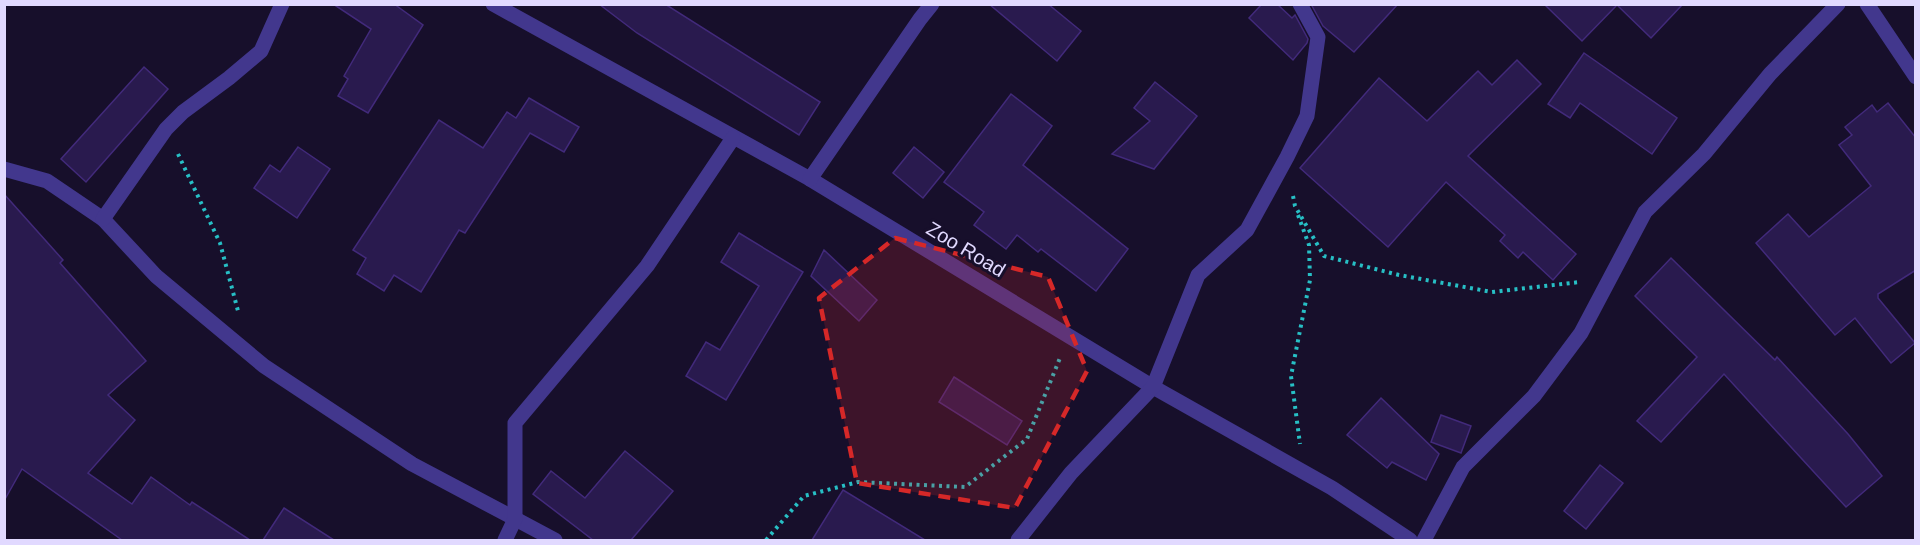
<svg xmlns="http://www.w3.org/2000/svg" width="1920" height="545" viewBox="0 0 1920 545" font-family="Arial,sans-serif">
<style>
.building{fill:#291a4e;stroke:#422a7b;stroke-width:1.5}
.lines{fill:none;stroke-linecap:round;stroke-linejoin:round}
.path{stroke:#27bfc5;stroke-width:4;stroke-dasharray:3 4.5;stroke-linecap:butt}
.street{stroke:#42378d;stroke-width:15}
.marked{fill:#d62828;fill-opacity:0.2;stroke:#d62828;stroke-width:4.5;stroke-dasharray:12 8;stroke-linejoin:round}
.labels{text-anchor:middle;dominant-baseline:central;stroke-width:6;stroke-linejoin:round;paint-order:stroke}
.street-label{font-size:20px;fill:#e1d9ff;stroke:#170f2b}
</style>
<rect width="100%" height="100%" fill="#170f2b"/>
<g class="building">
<path d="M333,4H394L423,25L368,113L338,96L348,79L344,76L371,29Z"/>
<path d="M599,4H665L820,102L799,135L637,33Z"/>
<path d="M989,4H1048L1081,31L1057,61Z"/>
<path d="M1262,4H1277L1292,18L1295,15L1308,39L1307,43L1293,60L1249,18Z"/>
<path d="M1311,4H1398L1354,52L1323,26Z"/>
<path d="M1544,4H1683L1651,38L1617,5L1582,41Z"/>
<path d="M1584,53L1677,118L1652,154L1580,103L1570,118L1548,104Z"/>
<path d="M1517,60L1541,84L1468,156L1576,254L1553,280L1523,252L1518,258L1500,241L1505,235L1446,182L1388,247L1300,168L1379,78L1427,121L1478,71L1492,85Z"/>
<path d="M144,67L168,89L86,182L61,159Z"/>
<path d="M1155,82L1197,116L1154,169L1112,154L1150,121L1134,108Z"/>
<path d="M1011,94L1052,126L1023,165L1128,249L1096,291L1041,249L1038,252L1017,235L1006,249L974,225L984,212L944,182Z"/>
<path d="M529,98L579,127L564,152L530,133L465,233L459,230L421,292L394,275L384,291L357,274L366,258L353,250L439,120L483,148L507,112L516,118Z"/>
<path d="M1888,103L1916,138V270L1878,294V298L1915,343L1891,363L1855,318L1835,335L1756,243L1788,214L1809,237L1871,186L1839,145L1852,135L1845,127L1872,105L1877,112Z"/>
<path d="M298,147L330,169L297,218L254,188L270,165L280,172Z"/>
<path d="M914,147L944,172L923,198L893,173Z"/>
<path d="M4,194L63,260L60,263L146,361L108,395L135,420L88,473L132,504L151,477L190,505L192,502L250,540H122L22,469L4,501Z"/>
<path d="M739,233L803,272L726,400L686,376L706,342L720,350L759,286L721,262Z"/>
<path d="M824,250L877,300L859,321L811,276Z"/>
<path d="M1671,258L1775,360L1777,357L1848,434L1882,476L1846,507L1724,374L1661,442L1637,421L1697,357L1635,296Z"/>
<path d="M954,377L1022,421L1007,445L939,402Z"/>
<path d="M1381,398L1439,454L1426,480L1392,462L1387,468L1347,435Z"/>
<path d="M1441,415L1471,426L1461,453L1431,442Z"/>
<path d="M625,451L673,491L631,540H593L533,494L551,471L585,498Z"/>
<path d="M1600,465L1623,483L1586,529L1564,511Z"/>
<path d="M843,490L925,540H812Z"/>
<path d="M284,508L334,540H263Z"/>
</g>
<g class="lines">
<g class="path">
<path d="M178,154L220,243L238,311"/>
<path d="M1293,196L1295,206L1324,256L1399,275L1492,292L1580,282"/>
<path d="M1298,215L1309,245L1310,280L1291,376L1300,444"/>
<path d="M766,540L804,496L858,482L965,487L1027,439L1060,358"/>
</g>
<g class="street">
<path d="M493,4L810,179L1153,387L1332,488L1410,540"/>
<path d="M1867,4L1916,77"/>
<path d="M4,169L47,181L103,219L156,276L264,366L412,464L555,540"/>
<path d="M810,179L920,19L932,4"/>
<path d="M103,219L166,129L183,112L229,78L261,51L282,4"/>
<path d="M505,540L515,519V423L647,266L733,138"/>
<path d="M1018,540L1071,473L1153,387L1198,275L1247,230L1287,157L1307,116L1318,37L1300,4"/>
<path d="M1424,540L1463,467L1534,396L1581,333L1645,212L1704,154L1770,74L1838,4"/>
</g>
</g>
<path class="marked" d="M895,238L1048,277L1087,371L1015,508L857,483L819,298Z"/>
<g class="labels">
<g class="street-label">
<text transform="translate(966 249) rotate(31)">Zoo Road</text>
</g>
</g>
<rect width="1920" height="545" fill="none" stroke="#e1d9ff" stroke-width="12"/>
</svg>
